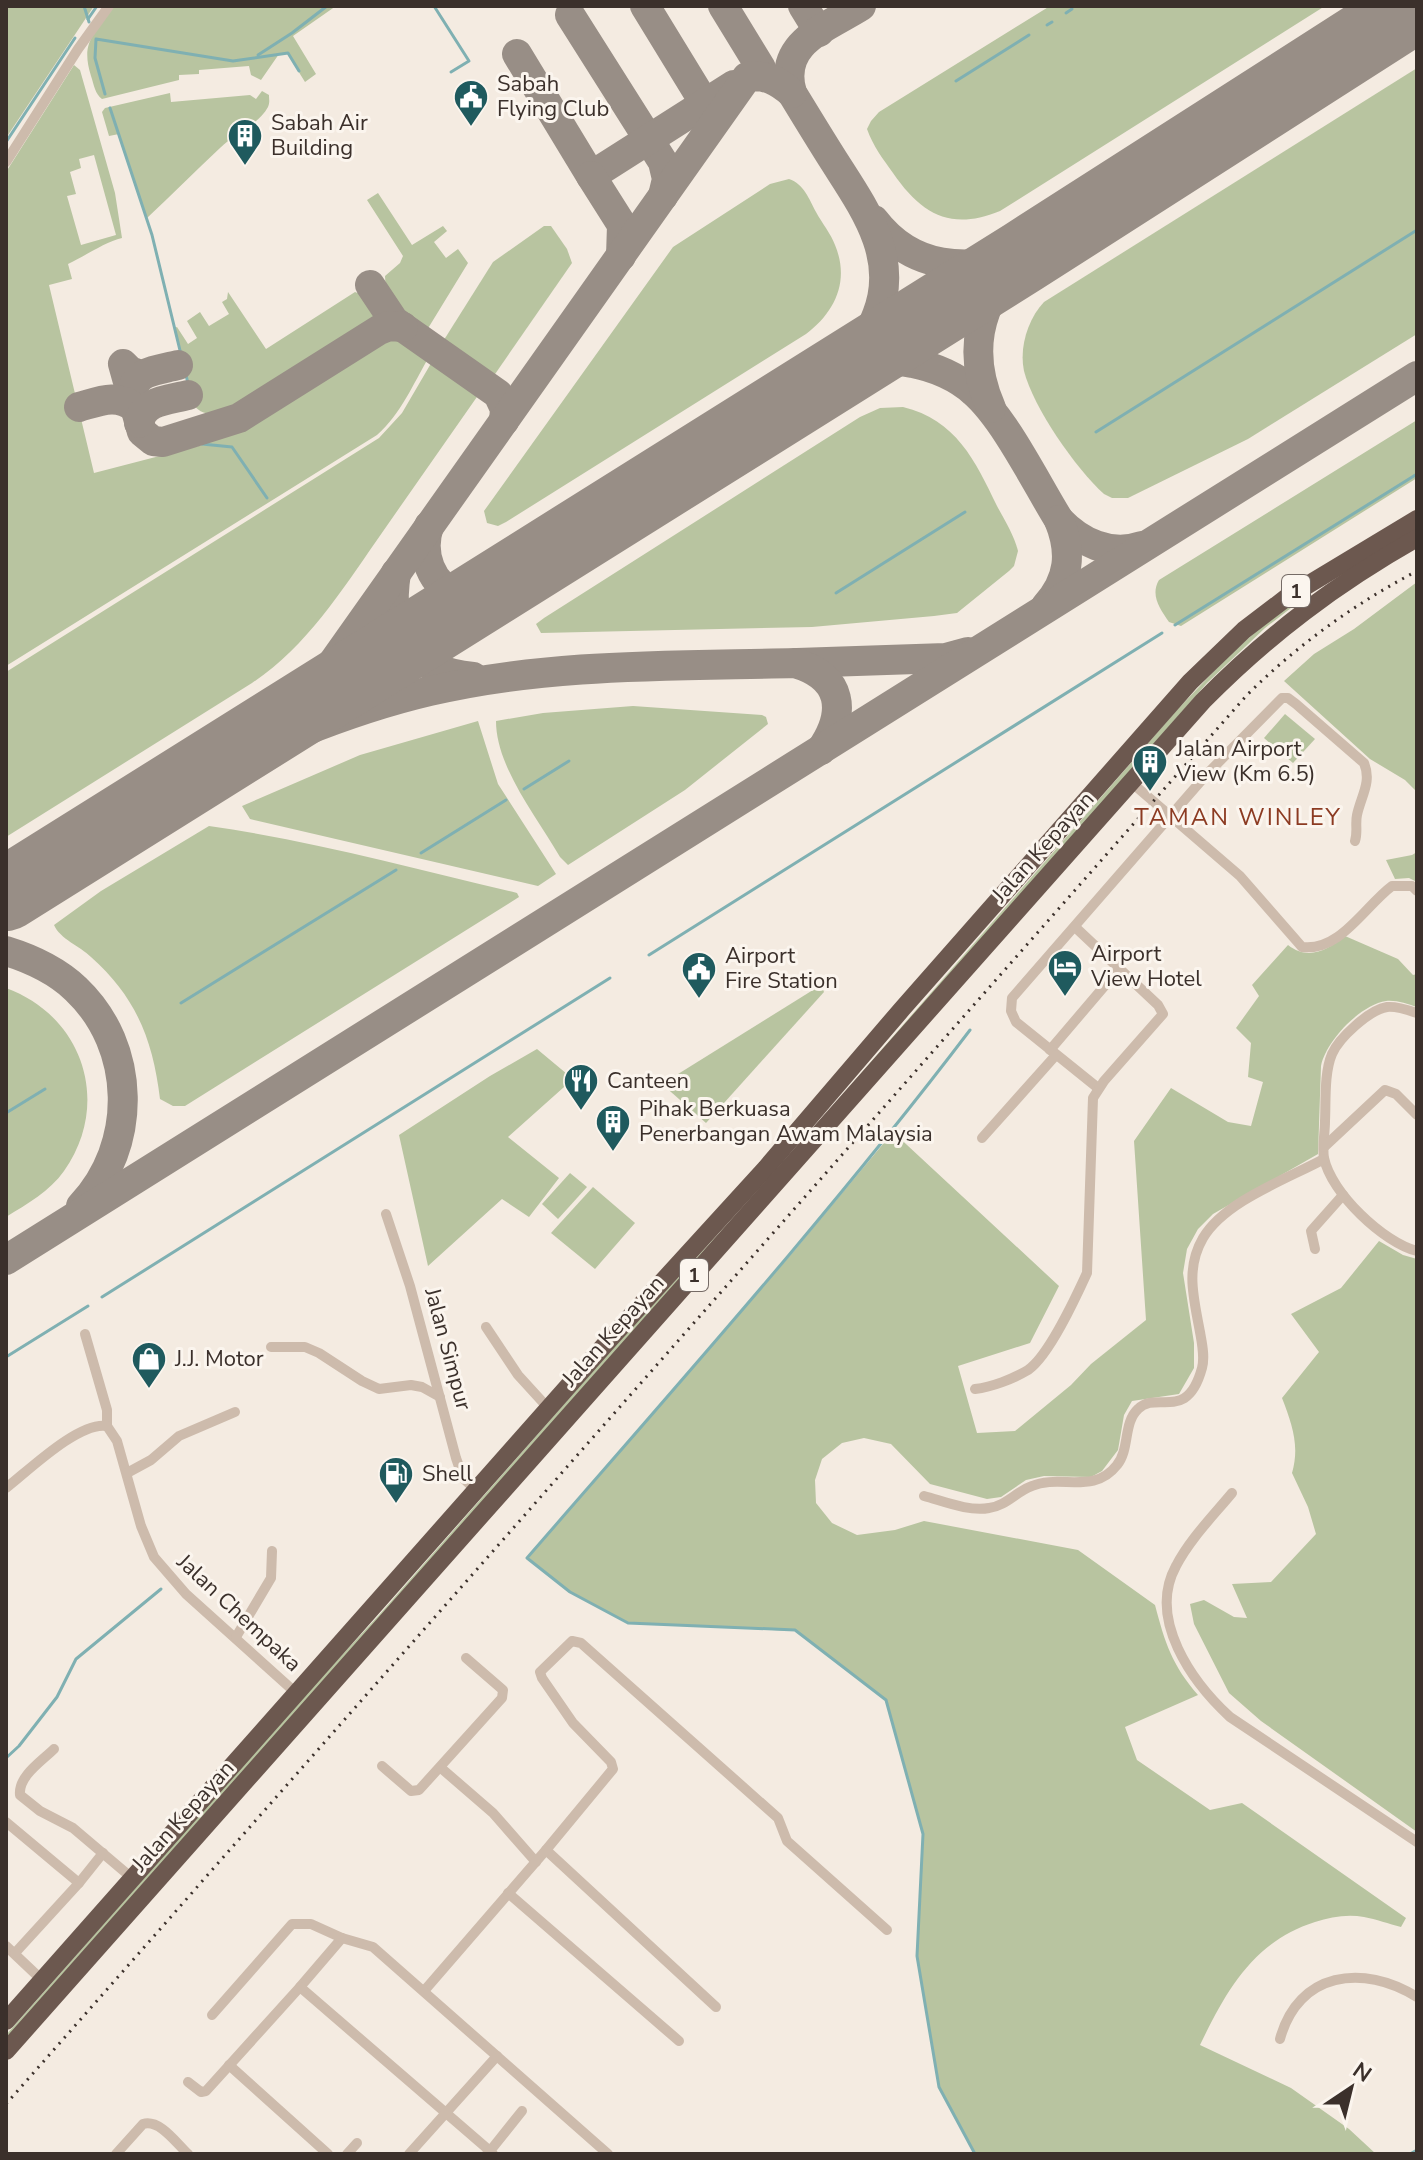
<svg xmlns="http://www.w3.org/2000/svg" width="1423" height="2160" viewBox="0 0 1423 2160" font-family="'Nunito Sans',sans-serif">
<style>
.green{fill:#b8c4a0;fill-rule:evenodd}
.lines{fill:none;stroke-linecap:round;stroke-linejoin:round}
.stream{stroke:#7fb0b2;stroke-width:3}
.taxiway{stroke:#988e86;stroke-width:30}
.runway{stroke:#988e86;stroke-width:74}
.minor{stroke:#cdbbac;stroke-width:10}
.trunk{stroke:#6c584f;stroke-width:18}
.rail{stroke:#3b302b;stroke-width:3;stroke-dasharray:2 6;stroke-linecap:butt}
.labels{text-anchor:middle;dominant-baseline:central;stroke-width:6;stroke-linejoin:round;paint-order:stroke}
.shield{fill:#fbf5ee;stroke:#756b66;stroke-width:2}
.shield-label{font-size:20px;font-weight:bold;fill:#3b302b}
.poi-label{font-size:22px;fill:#3b302b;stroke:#fbf5ee;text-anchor:start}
.street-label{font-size:22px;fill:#3b302b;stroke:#fbf5ee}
.neighbourhood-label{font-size:24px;letter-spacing:2px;fill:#8c3b22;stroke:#fbf5ee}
</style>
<rect width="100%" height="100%" fill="#f4ebe1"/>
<g class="green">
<path d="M6,6H94L6,138Z"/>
<path d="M114,6H336L293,36L316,74L305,82L287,53L279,54L261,80L251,75L249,66L199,70V74L179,75V80L102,99C95,94 94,85 91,76C80,41 95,34 114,6Z"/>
<path d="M1050,6H1325L1000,211C951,231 922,215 893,173C883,159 873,146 867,129L871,121L879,112Z"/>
<path d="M74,65L80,70L115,193L122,238C105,242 85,256 68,264L72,279L49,285L94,473L202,445L203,442L237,430L390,333L399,335L429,357C413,384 401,414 377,435L6,666V172ZM94,155L116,235L81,245L67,196L76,194L70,172L81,168L79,159Z"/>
<path d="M1417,68V334L1248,439L1128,498H1112L1104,494C1076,469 1033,407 1024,371C1019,347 1028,319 1044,302Z"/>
<path d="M262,91L269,95C269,100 270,102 268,107C258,125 234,134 220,148C195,171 172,195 147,218L119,134L109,136L102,112L105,108L170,93L171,102L250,95L256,99Z"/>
<path d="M789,179C804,184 809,199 816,212C822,223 831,234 835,245C850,281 835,312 806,334L506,522L498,526L487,523L484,511L673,247L770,184Z"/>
<path d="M378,193L412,245L443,226L447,231L434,242L446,258L458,249L468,263L427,330C407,319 385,301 385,276L400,263L403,256L367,200Z"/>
<path d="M544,226H551L567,249L572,263L493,377L442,343L493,262Z"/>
<path d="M228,292L266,349L355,292L368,297L379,313L376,320L359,332L227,414C215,415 201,416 193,404L174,328L177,327L188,344L197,338L187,321L200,312L209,326L229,314L222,302L227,299Z"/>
<path d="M433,360L479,394C445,443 411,491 377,540C340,593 306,647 252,683L6,837V672L379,438L402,413Z"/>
<path d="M903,407C956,420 975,460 997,506C1005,521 1014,535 1018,551L1014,566L1009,571L957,613L934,616L812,627L541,633L536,624L544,618L860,417L880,408Z"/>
<path d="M1417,420V478L1181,626L1169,622C1160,609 1150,595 1159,580Z"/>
<path d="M1417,582V792L1405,780L1370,759L1284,681L1314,654L1354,629Z"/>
<path d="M1309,594L1265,628L1207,683L1037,877L6,2039V2035L304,1696L379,1615L617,1344L777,1170L1176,711C1216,669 1258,622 1309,594Z"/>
<path d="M633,706L762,715L766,717L768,724L685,790L568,865L560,857C537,817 496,767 496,721L543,713Z"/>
<path d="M1285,714L1315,739L1293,763L1264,738Z"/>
<path d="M478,721L498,784L556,874L538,886L250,819L242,806L360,755Z"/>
<path d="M209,826C313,841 416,869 517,893L519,897L185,1106H173L160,1099C153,1040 136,997 91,957C80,946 60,939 54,925L101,891Z"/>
<path d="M1417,852V882L1409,878L1395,879L1386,860L1412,855Z"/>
<path d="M1345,936L1398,959L1413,975L1417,974V1007C1407,1004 1397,1000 1386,1001C1360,1005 1326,1041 1321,1066L1318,1154L1213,1214L1198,1229L1187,1249L1183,1273L1194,1343V1368L1179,1394L1132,1401L1124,1415L1118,1450L1102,1471L1091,1477L1044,1476L1026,1480L1001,1497L987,1499L930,1484L891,1444L864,1438L842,1443L822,1459L815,1480L816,1503L832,1523L857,1535L895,1530L924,1521L1078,1550L1155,1605C1165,1643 1172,1665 1198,1695L1125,1727L1137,1760L1210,1810L1242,1803L1406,1918L1401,1927C1389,1924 1376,1919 1364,1917C1347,1914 1331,1917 1315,1922C1254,1941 1226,1991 1200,2045L1291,2088L1349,2129L1376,2154H975L939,2087L917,1956L923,1834L886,1700L795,1631L628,1623L570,1592L527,1558L794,1251L893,1132L1059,1286L1030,1343L958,1366L977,1433L1015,1431L1071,1385L1091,1364L1146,1320L1134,1141L1171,1088L1228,1122L1251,1126L1263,1082L1248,1077L1251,1043L1236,1028L1259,996L1252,985L1288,945C1308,961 1328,950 1345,936Z"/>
<path d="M821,985L824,992L706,1123L662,1084Z"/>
<path d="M6,988C83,1016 112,1103 64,1171C50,1191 27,1204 6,1217Z"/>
<path d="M537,1049L573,1079L508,1137L559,1178L529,1217L502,1199L428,1266L399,1135L490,1076Z"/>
<path d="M570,1173L587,1187L558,1219L542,1204Z"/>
<path d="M593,1187L635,1223L595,1269L551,1233Z"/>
<path d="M1379,1241L1403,1255L1417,1259V1832L1261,1721L1229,1693L1194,1624L1190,1604L1204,1600L1234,1617L1247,1618L1232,1584L1271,1582L1316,1534L1308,1507L1292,1473C1300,1446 1292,1424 1282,1398L1319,1352L1291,1314L1341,1288Z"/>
</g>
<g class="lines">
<g class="stream">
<path d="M84,6L89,22"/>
<path d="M434,6L469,61L451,72"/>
<path d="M1066,13L1072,9L1071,6"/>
<path d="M88,19L97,6"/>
<path d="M1047,25L1052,22"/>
<path d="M258,55L292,33L327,6"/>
<path d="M956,81L1029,35"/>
<path d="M105,94L95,58L96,39L233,61L288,53L299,71"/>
<path d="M110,108L152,235L193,404"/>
<path d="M6,142L75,38"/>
<path d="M1096,432L1417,230"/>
<path d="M202,444L232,447L267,498"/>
<path d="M836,593L965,512"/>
<path d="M1175,625L1417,474"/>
<path d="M524,789L569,761"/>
<path d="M421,853L506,800"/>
<path d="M649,955L1162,633"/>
<path d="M181,1003L396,870"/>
<path d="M970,1030C831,1213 678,1384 527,1558L570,1592L628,1623L795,1630L886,1700L923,1834L917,1956L939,2087L975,2154"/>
<path d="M6,1113L45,1089"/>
<path d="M102,1297L610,978"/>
<path d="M6,1357L88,1306"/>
<path d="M6,1758L19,1746L57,1697L76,1659L161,1589"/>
<path d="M1410,2154L1417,2150"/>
</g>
<g class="taxiway">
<path d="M645,6L705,104L709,123"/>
<path d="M723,6L761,68"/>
<path d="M803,6L819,32"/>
<path d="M570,15L663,162L667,179L663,196"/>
<path d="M517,54L591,176L734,85"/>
<path d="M591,176L622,225L621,256"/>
<path d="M874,220C913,271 966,270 1023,257"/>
<path d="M370,285L394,321L498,394L505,409L504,421"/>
<path d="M846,368C858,351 870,334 877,315C900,257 864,208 834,161C820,139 806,116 792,93C777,43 826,28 861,6"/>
<path d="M846,368C868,364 891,358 913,363C934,367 958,377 974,392C1005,419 1036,483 1059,520C1080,542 1110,557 1142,546"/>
<path d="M140,375L130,371L123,364L142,432L153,441L163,442L239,418L379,330L389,326L403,327"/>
<path d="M132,391C137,370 159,370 178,365"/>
<path d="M79,407C100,401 117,393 135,408"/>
<path d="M991,408C966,351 979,299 1023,257"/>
<path d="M139,423C143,400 169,400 188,395"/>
<path d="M429,526C420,553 430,586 460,596C466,598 474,597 480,597"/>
<path d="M396,573C386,636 409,670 473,677"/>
<path d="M1046,606C1070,579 1072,552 1059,520"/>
<path d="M797,663L946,658L968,652"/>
<path d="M245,744L278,718L327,671L747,77C766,74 778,81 792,93"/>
<path d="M174,789C257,750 340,712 430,691C548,663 674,666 795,663C843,677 847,712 821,750"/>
<path d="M6,951C32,959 56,970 76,989C137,1047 138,1146 81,1206"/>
<path d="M6,1260L1417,376"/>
</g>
<path class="runway" d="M6,894L1023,257L1415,6"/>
<g class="minor">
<path d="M6,162L78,49L109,6"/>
<path d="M1132,783L1240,876L1302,947C1340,952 1365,906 1392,886H1412L1417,891"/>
<path d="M1417,1013C1408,1010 1397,1006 1387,1007C1369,1010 1339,1038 1332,1054C1324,1073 1326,1101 1325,1121C1325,1133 1322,1147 1324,1158C1331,1193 1384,1243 1417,1251"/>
<path d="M1050,1050L1119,969"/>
<path d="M1098,1088L1016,1022L1011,1011L1012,998L1207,774L1282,698H1288L1296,704L1364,763C1372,782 1361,796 1357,815C1355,824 1358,832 1355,841"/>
<path d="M982,1138L1056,1055"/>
<path d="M1324,1147L1385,1090L1396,1094L1417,1115"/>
<path d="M386,1214L410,1286L456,1458L463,1478L477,1491"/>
<path d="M1315,1249L1311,1231L1343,1195"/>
<path d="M486,1327L518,1375L549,1409"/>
<path d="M85,1334L107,1410V1426"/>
<path d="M271,1347H305L319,1353L362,1381L379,1389L411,1385L422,1387L440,1397"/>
<path d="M975,1389C992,1387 1013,1379 1028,1370C1049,1356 1076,1297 1087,1273L1093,1098L1104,1081L1163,1014L1158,1005L1075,927"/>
<path d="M107,1426L117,1441L141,1526L154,1557L186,1594L296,1693"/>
<path d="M127,1473L151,1460L179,1436L235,1412"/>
<path d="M6,1488C28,1471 79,1421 107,1426"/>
<path d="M1232,1493C1213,1516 1190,1539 1176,1566C1147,1619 1192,1682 1230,1717L1417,1842"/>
<path d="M924,1496C943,1501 969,1512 989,1508C1006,1506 1017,1491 1032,1486C1060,1474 1094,1495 1117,1465C1130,1449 1123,1423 1138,1409C1157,1390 1187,1423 1202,1368C1205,1357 1202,1343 1200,1332C1194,1299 1185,1269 1203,1238C1225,1201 1287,1179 1324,1159"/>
<path d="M236,1637L271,1578L272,1551"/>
<path d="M54,1749C42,1761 18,1776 20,1795L40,1811L73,1828L132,1878"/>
<path d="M382,1766L411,1791L419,1790L502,1698L503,1690L466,1658"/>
<path d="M441,1768L493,1813L536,1862"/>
<path d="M6,1822L79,1883L103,1853"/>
<path d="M546,1850L716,2007"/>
<path d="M508,1893L679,2041"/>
<path d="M6,1946L43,1981"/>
<path d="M15,1953L79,1883"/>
<path d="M300,1987L342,1938"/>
<path d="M424,1991L546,1850L613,1769L611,1762L573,1723L542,1678L540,1672L572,1641L581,1643L778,1818L787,1841L887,1930"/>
<path d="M212,2015L292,1924H311L342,1938L373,1947L608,2154"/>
<path d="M1280,2039C1298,1972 1363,1963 1417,1997"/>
<path d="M229,2065L328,2154"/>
<path d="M188,2082L201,2092L206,2091L300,1987L490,2151L487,2154"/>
<path d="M116,2154L143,2124C160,2119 176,2143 188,2154"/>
<path d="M347,2154L357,2143"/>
<path d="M409,2154L497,2056"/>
<path d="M493,2154L490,2151L522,2111"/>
</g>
<g class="trunk">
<path d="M6,2021L610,1339L766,1168L902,1009L1190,682L1244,630L1286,598L1417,519"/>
<path d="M6,2051L1203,701C1268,635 1336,584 1417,538"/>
</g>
<path class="rail" d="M6,2104L1246,696C1296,646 1354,604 1417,571"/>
</g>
<defs>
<symbol id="civic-pin" viewBox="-11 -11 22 30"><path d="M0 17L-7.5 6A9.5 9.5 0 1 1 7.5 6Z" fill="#1f5a5e" stroke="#fbf5ee"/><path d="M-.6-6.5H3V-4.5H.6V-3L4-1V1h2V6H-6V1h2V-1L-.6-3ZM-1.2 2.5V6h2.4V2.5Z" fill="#fff"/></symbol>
<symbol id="building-pin" viewBox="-11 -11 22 30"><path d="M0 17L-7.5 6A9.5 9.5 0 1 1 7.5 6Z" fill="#1f5a5e" stroke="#fbf5ee"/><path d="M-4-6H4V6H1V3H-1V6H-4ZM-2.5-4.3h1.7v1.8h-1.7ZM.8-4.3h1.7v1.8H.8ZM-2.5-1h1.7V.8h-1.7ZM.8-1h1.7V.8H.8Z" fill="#fff"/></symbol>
<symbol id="hotel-pin" viewBox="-11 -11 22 30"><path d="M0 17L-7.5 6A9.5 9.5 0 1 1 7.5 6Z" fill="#1f5a5e" stroke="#fbf5ee"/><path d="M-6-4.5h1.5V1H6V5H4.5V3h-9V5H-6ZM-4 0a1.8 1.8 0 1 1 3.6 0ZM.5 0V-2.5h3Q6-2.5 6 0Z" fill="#fff"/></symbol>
<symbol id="restaurant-pin" viewBox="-11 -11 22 30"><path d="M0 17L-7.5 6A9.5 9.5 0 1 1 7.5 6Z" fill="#1f5a5e" stroke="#fbf5ee"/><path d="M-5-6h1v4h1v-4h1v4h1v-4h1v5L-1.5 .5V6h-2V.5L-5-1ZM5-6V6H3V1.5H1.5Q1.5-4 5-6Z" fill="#fff"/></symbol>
<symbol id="shop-pin" viewBox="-11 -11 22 30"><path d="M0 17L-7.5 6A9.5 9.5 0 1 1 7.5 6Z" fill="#1f5a5e" stroke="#fbf5ee"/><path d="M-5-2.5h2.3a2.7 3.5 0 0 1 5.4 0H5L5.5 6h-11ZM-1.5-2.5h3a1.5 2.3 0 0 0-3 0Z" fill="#fff"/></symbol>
<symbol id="fuel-pin" viewBox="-11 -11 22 30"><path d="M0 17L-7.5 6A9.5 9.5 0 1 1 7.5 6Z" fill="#1f5a5e" stroke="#fbf5ee"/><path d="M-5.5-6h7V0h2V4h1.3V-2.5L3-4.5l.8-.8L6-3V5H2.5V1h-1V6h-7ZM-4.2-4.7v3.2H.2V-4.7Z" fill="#fff"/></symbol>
</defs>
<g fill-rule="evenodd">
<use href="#civic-pin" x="451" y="77" width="40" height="54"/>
<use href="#building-pin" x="225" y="116" width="40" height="54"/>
<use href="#building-pin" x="1130" y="742" width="40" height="54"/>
<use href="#hotel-pin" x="1045" y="947" width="40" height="54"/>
<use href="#civic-pin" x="679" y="949" width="40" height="54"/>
<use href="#restaurant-pin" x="561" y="1061" width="40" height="54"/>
<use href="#building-pin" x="593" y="1102" width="40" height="54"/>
<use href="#shop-pin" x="129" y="1339" width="40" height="54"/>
<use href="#fuel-pin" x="376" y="1454" width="40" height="54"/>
</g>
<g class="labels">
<g class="shield">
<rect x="1282" y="575" width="28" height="32" rx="6"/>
<rect x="680" y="1259" width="28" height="32" rx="6"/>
</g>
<g class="shield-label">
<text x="1296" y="591">1</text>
<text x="694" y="1275">1</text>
</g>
<g class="poi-label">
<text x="497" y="84">Sabah<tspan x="497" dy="25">Flying Club</tspan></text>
<text x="271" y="123">Sabah Air<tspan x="271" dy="25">Building</tspan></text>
<text x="1176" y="749">Jalan Airport<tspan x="1176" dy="25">View (Km 6.5)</tspan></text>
<text x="1091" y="954">Airport<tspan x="1091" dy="25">View Hotel</tspan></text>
<text x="725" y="956">Airport<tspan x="725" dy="25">Fire Station</tspan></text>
<text x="607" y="1081">Canteen</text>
<text x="639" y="1109">Pihak Berkuasa<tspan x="639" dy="25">Penerbangan Awam Malaysia</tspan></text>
<text x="175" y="1359">J.J. Motor</text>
<text x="422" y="1474">Shell</text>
</g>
<g class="street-label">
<text transform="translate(1043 847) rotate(-48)">Jalan Kepayan</text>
<text transform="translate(613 1331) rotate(-48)">Jalan Kepayan</text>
<text transform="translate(448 1349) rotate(75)">Jalan Simpur</text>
<text transform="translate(239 1613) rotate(43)">Jalan Chempaka</text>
<text transform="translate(183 1816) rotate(-48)">Jalan Kepayan</text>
</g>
<g class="neighbourhood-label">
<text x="1238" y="817">TAMAN WINLEY</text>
</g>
</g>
<rect width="1423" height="2160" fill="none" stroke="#3b302b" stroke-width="16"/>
<g transform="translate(1351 2088) rotate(35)" stroke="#fbf5ee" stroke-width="6" paint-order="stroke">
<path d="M0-6L14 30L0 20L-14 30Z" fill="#3b302b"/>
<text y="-12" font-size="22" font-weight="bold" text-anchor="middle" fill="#3b302b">N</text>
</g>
</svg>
